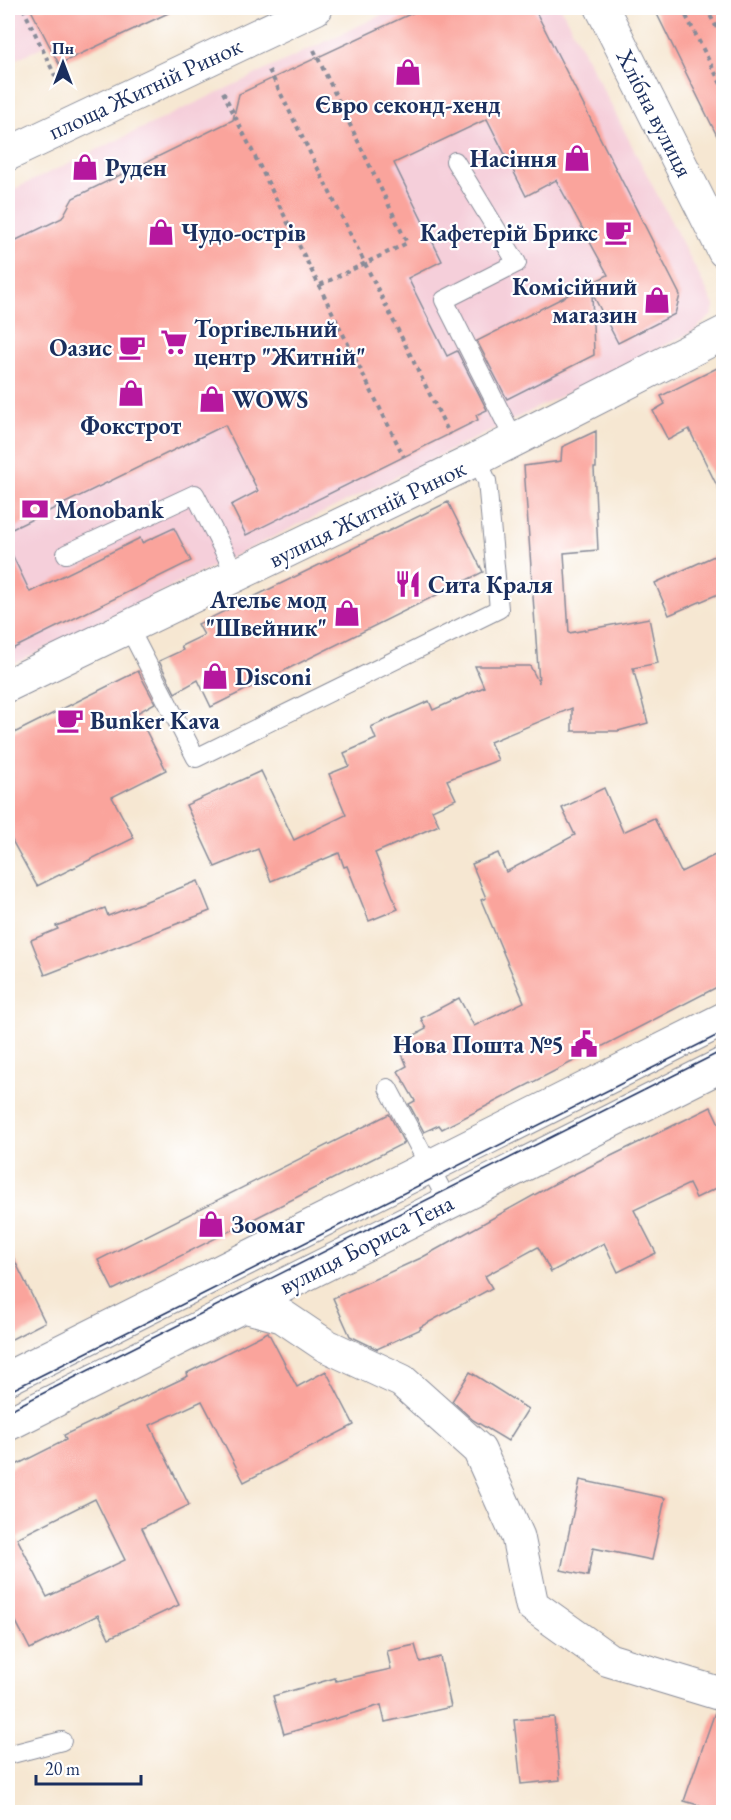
<svg xmlns="http://www.w3.org/2000/svg" width="731" height="1820" viewBox="0 0 731 1820" font-family="'EB Garamond',serif">
<style>
.built{fill:#f5cfda}
.building{fill:#faa49c;fill-rule:evenodd}
.lines{fill:none;stroke-linecap:round;stroke-linejoin:round}
.service-casing{stroke:#888b98;stroke-width:20}
.minor-casing{stroke:#888b98;stroke-width:35}
.tertiary-casing{stroke:#888b98;stroke-width:35}
.path{stroke:#888b98;stroke-width:4;stroke-dasharray:4.5 4.5;stroke-linecap:butt}
.service{stroke:#fff;stroke-width:18}
.minor{stroke:#fff;stroke-width:33}
.tertiary{stroke:#fff;stroke-width:33}
.tram{stroke:#1b2f5e;stroke-width:1.5}
.labels{text-anchor:middle;dominant-baseline:central;stroke-width:4.5;stroke-linejoin:round;paint-order:stroke}
.street-label{font-size:24px;fill:#1b2f5e;stroke:#fff}
.poi-label{font-size:24px;font-weight:bold;fill:#1b2f5e;stroke:#fff;text-anchor:start}
</style>
<rect width="100%" height="100%" fill="#fff"/>
<filter id="ink" filterUnits="userSpaceOnUse"><feTurbulence type="fractalNoise" baseFrequency=".0167" numOctaves="2"/><feDisplacementMap in="SourceGraphic" scale="12" xChannelSelector="R" yChannelSelector="G"/><feConvolveMatrix kernelMatrix="1 2 1 2 8 2 1 2 1" color-interpolation-filters="sRGB"/></filter>
<filter id="wash" filterUnits="userSpaceOnUse"><feTurbulence type="fractalNoise" baseFrequency=".008" numOctaves="4" result="noise"/><feDisplacementMap in="SourceGraphic" scale="24" xChannelSelector="R" yChannelSelector="G"/><feGaussianBlur stdDeviation="1.35" result="paint"/><feColorMatrix in="noise" values="0 0 0 0 0 0 0 0 0 0 0 0 0 0 0 0 0 1.4 0 .05"/><feComposite in="paint" operator="in"/></filter>
<g filter="url(#wash)">
<rect width="100%" height="100%" fill="#f6e7d2"/>
<g class="built">
<path d="M8,8H126L66,36L45,38L48,44L8,63Z"/>
<path d="M396,8H561L708,293L714,306L712,315L694,331L8,667V192Z"/>
</g>
<g id="blocks">
<g class="building">
<path d="M30,8H179L59,64Z"/>
<path d="M423,8H534L680,295L675,314L618,343L592,293L594,355L507,399L477,341L608,275L556,180L526,196L487,119L394,163L442,261L408,278L447,356L457,351L487,410L476,415L478,420L246,535L231,505L258,491L225,425L8,531V244L62,218L73,198L233,120L239,94Z"/>
<path d="M654,8H723V148Z"/>
<path d="M723,365V498L689,429L668,440L653,411L665,404L661,396Z"/>
<path d="M596,431V468H594L598,550L564,553L569,633L649,618L658,663L633,668L648,723L618,731H572V708L490,742L498,760L447,780L456,799L432,810L439,825L375,853L398,909L369,921L347,866L344,867L339,853L271,881L258,849L215,867L186,805L261,771L294,840L346,815L329,774L349,766L344,753L376,739L371,727L429,701L433,710L484,687L475,666H530L539,683L524,466L561,461L562,447Z"/>
<path d="M448,502L483,572L211,707L198,680L175,693L159,661L183,650L181,646L204,635L198,624Z"/>
<path d="M174,528L191,561L8,651V546L30,592L140,538L142,543Z"/>
<path d="M723,552V592L669,615L655,583Z"/>
<path d="M138,671L155,703L137,713L166,770L112,797L134,838L37,886L8,833V736Z"/>
<path d="M604,788L623,832L654,818L681,872L723,851V984L442,1129L439,1125L424,1132L409,1104L415,1101L398,1071L407,1066L398,1044L426,1029L421,1018L459,998L474,1026L524,1002L481,900L486,898L472,864L498,853L506,872L575,835L562,808Z"/>
<path d="M198,881L210,911L45,975L31,940L58,929L56,926L105,908L108,916Z"/>
<path d="M711,1107L723,1132V1185L696,1198L689,1184L634,1210L656,1253L618,1272L604,1243L551,1272L538,1247L485,1276L492,1288L420,1327L421,1329L377,1349L350,1336L333,1298L421,1258L554,1184Z"/>
<path d="M389,1114L404,1143L113,1290L98,1260Z"/>
<path d="M8,1247L45,1322L8,1341Z"/>
<path d="M268,1332L297,1387L326,1371L354,1425L244,1482L202,1401L150,1425L189,1505L142,1528L179,1605L109,1638L98,1615L30,1649L8,1606V1469L66,1440L64,1435L188,1376L187,1373ZM95,1499L125,1560L47,1597L17,1538Z"/>
<path d="M470,1372L528,1409L508,1441L473,1420L452,1401Z"/>
<path d="M580,1480L665,1498L652,1560L593,1548L588,1576L561,1570Z"/>
<path d="M415,1645L420,1662L440,1657L451,1707L385,1722L381,1705L284,1734L273,1696L335,1678L336,1681L391,1669L387,1651Z"/>
<path d="M715,1712L723,1713V1812L684,1801Z"/>
<path d="M554,1717L560,1780L521,1784L514,1720Z"/>
</g>
</g>
</g>
<g filter="url(#ink)">
<use href="#blocks" fill-opacity="0" stroke="#888b98" stroke-width="1.5"/>
<g class="lines">
<defs>
<g id="service">
<path d="M455,161L517,263L444,300L514,439"/>
<path d="M66,554L195,494L237,577"/>
<path d="M129,628L196,758L499,609L487,481L477,459"/>
<path d="M388,1088L448,1202"/>
<path d="M8,1755L62,1741"/>
</g>
<g id="minor">
<path d="M8,154L316,8"/>
<path d="M8,685L477,459L724,333"/>
<path d="M244,1306L282,1316L325,1345L402,1381L479,1450L518,1537L532,1605L609,1660L724,1695"/>
</g>
<g id="tertiary">
<path d="M602,8L724,251"/>
<path d="M8,1378L724,1019"/>
<path d="M8,1424L724,1064"/>
</g>
</defs>
<use href="#service" class="service-casing"/>
<use href="#minor" class="minor-casing"/>
<use href="#tertiary" class="tertiary-casing"/>
<g class="path">
<path d="M23,8L58,82"/>
<path d="M682,8L724,90"/>
<path d="M706,8L724,41"/>
<path d="M314,50L407,243L320,285"/>
<path d="M269,70L450,435"/>
<path d="M223,92L404,457"/>
</g>
<use href="#service" class="service"/>
<use href="#minor" class="minor"/>
<use href="#tertiary" class="tertiary"/>
<g class="tram">
<path d="M8,1392L724,1032"/>
<path d="M8,1411L724,1050"/>
</g>
</g>
</g>
<defs>
<symbol id="shop-bare" viewBox="-9 -9 18 18"><path d="M-5-2.5h2.3a2.7 3.5 0 0 1 5.4 0H5L5.5 6h-11ZM-1.5-2.5h3a1.5 2.3 0 0 0-3 0Z" fill="#b5179e" stroke="#fff" stroke-width="2.5" paint-order="stroke"/></symbol>
<symbol id="cafe-bare" viewBox="-9 -9 18 18"><path d="M-5.5-4.5H6V0H3Q3 3.5 0 3.5H-2.5Q-5.5 3.5-5.5 0ZM3-3.2v2h1.7v-2ZM-6 4.5H4V6H-6Z" fill="#b5179e" stroke="#fff" stroke-width="2.5" paint-order="stroke"/></symbol>
<symbol id="supermarket-bare" viewBox="-9 -9 18 18"><path d="M-6-5.5h2.5l.6 2H6L4.5 2H-2.5L-4.4-4H-6ZM-1.5 3.2a1.3 1.3 0 1 0 .1 0ZM3 3.2a1.3 1.3 0 1 0 .1 0Z" fill="#b5179e" stroke="#fff" stroke-width="2.5" paint-order="stroke"/></symbol>
<symbol id="bank-bare" viewBox="-9 -9 18 18"><path d="M-6-4H6V4H-6ZM0-2.3a2.3 2.3 0 1 0 0 4.6a2.3 2.3 0 1 0 0-4.6Z" fill="#b5179e" stroke="#fff" stroke-width="2.5" paint-order="stroke"/></symbol>
<symbol id="restaurant-bare" viewBox="-9 -9 18 18"><path d="M-5-6h1v4h1v-4h1v4h1v-4h1v5L-1.5 .5V6h-2V.5L-5-1ZM5-6V6H3V1.5H1.5Q1.5-4 5-6Z" fill="#b5179e" stroke="#fff" stroke-width="2.5" paint-order="stroke"/></symbol>
<symbol id="civic-bare" viewBox="-9 -9 18 18"><path d="M-.6-6.5H3V-4.5H.6V-3L4-1V1h2V6H-6V1h2V-1L-.6-3ZM-1.2 2.5V6h2.4V2.5Z" fill="#b5179e" stroke="#fff" stroke-width="2.5" paint-order="stroke"/></symbol>
</defs>
<g fill-rule="evenodd">
<use href="#shop-bare" x="389" y="53" width="38" height="38"/>
<use href="#shop-bare" x="558" y="139" width="38" height="38"/>
<use href="#shop-bare" x="66" y="148" width="38" height="38"/>
<use href="#shop-bare" x="142" y="213" width="38" height="38"/>
<use href="#cafe-bare" x="599" y="213" width="38" height="38"/>
<use href="#shop-bare" x="638" y="281" width="38" height="38"/>
<use href="#supermarket-bare" x="155" y="323" width="38" height="38"/>
<use href="#cafe-bare" x="113" y="328" width="38" height="38"/>
<use href="#shop-bare" x="112" y="374" width="38" height="38"/>
<use href="#shop-bare" x="193" y="380" width="38" height="38"/>
<use href="#bank-bare" x="16" y="490" width="38" height="38"/>
<use href="#restaurant-bare" x="389" y="565" width="38" height="38"/>
<use href="#shop-bare" x="328" y="594" width="38" height="38"/>
<use href="#shop-bare" x="196" y="657" width="38" height="38"/>
<use href="#cafe-bare" x="51" y="701" width="38" height="38"/>
<use href="#civic-bare" x="565" y="1025" width="38" height="38"/>
<use href="#shop-bare" x="192" y="1205" width="38" height="38"/>
</g>
<g class="labels">
<g class="street-label">
<text transform="translate(145 88) rotate(-25)">площа Житній Ринок</text>
<text transform="translate(655 113) rotate(63)">Хлібна вулиця</text>
<text transform="translate(367 513) rotate(-26)">вулиця Житній Ринок</text>
<text transform="translate(366 1244) rotate(-27)">вулиця Бориса Тена</text>
</g>
<g class="poi-label">
<text x="408" y="104" text-anchor="middle">Євро секонд-хенд</text>
<text x="557" y="158" text-anchor="end">Насіння</text>
<text x="105" y="167">Руден</text>
<text x="181" y="232">Чудо-острів</text>
<text x="598" y="232" text-anchor="end">Кафетерій Брикс</text>
<text x="637" y="286" text-anchor="end">Комісійний<tspan x="637" dy="28">магазин</tspan></text>
<text x="194" y="328">Торгівельний<tspan x="194" dy="28">центр "Житній"</tspan></text>
<text x="112" y="347" text-anchor="end">Оазис</text>
<text x="232" y="399">WOWS</text>
<text x="131" y="425" text-anchor="middle">Фокстрот</text>
<text x="55" y="509">Monobank</text>
<text x="428" y="584">Сита Краля</text>
<text x="327" y="599" text-anchor="end">Ательє мод<tspan x="327" dy="28">"Швейник"</tspan></text>
<text x="235" y="676">Disconi</text>
<text x="90" y="720">Bunker Kava</text>
<text x="564" y="1044" text-anchor="end">Нова Пошта №5</text>
<text x="231" y="1224">Зоомаг</text>
</g>
</g>
<rect width="731" height="1820" fill="none" stroke="#fff" stroke-width="30"/>
<g transform="translate(63 63)" stroke="#ffffff" stroke-width="4.5" paint-order="stroke">
<path d="M0-4.5L10 22L0 15L-10 22Z" fill="#1b2f5e"/>
<text y="-9" font-size="16" font-weight="bold" text-anchor="middle" fill="#1b2f5e">Пн</text>
</g>
<path d="M36 1775v9h105v-9" fill="none" stroke="#1b2f5e" stroke-width="3"/>
<text x="45" y="1775" font-size="18" fill="#1b2f5e" stroke="#ffffff" stroke-width="4.5" paint-order="stroke">20 m</text>
</svg>
